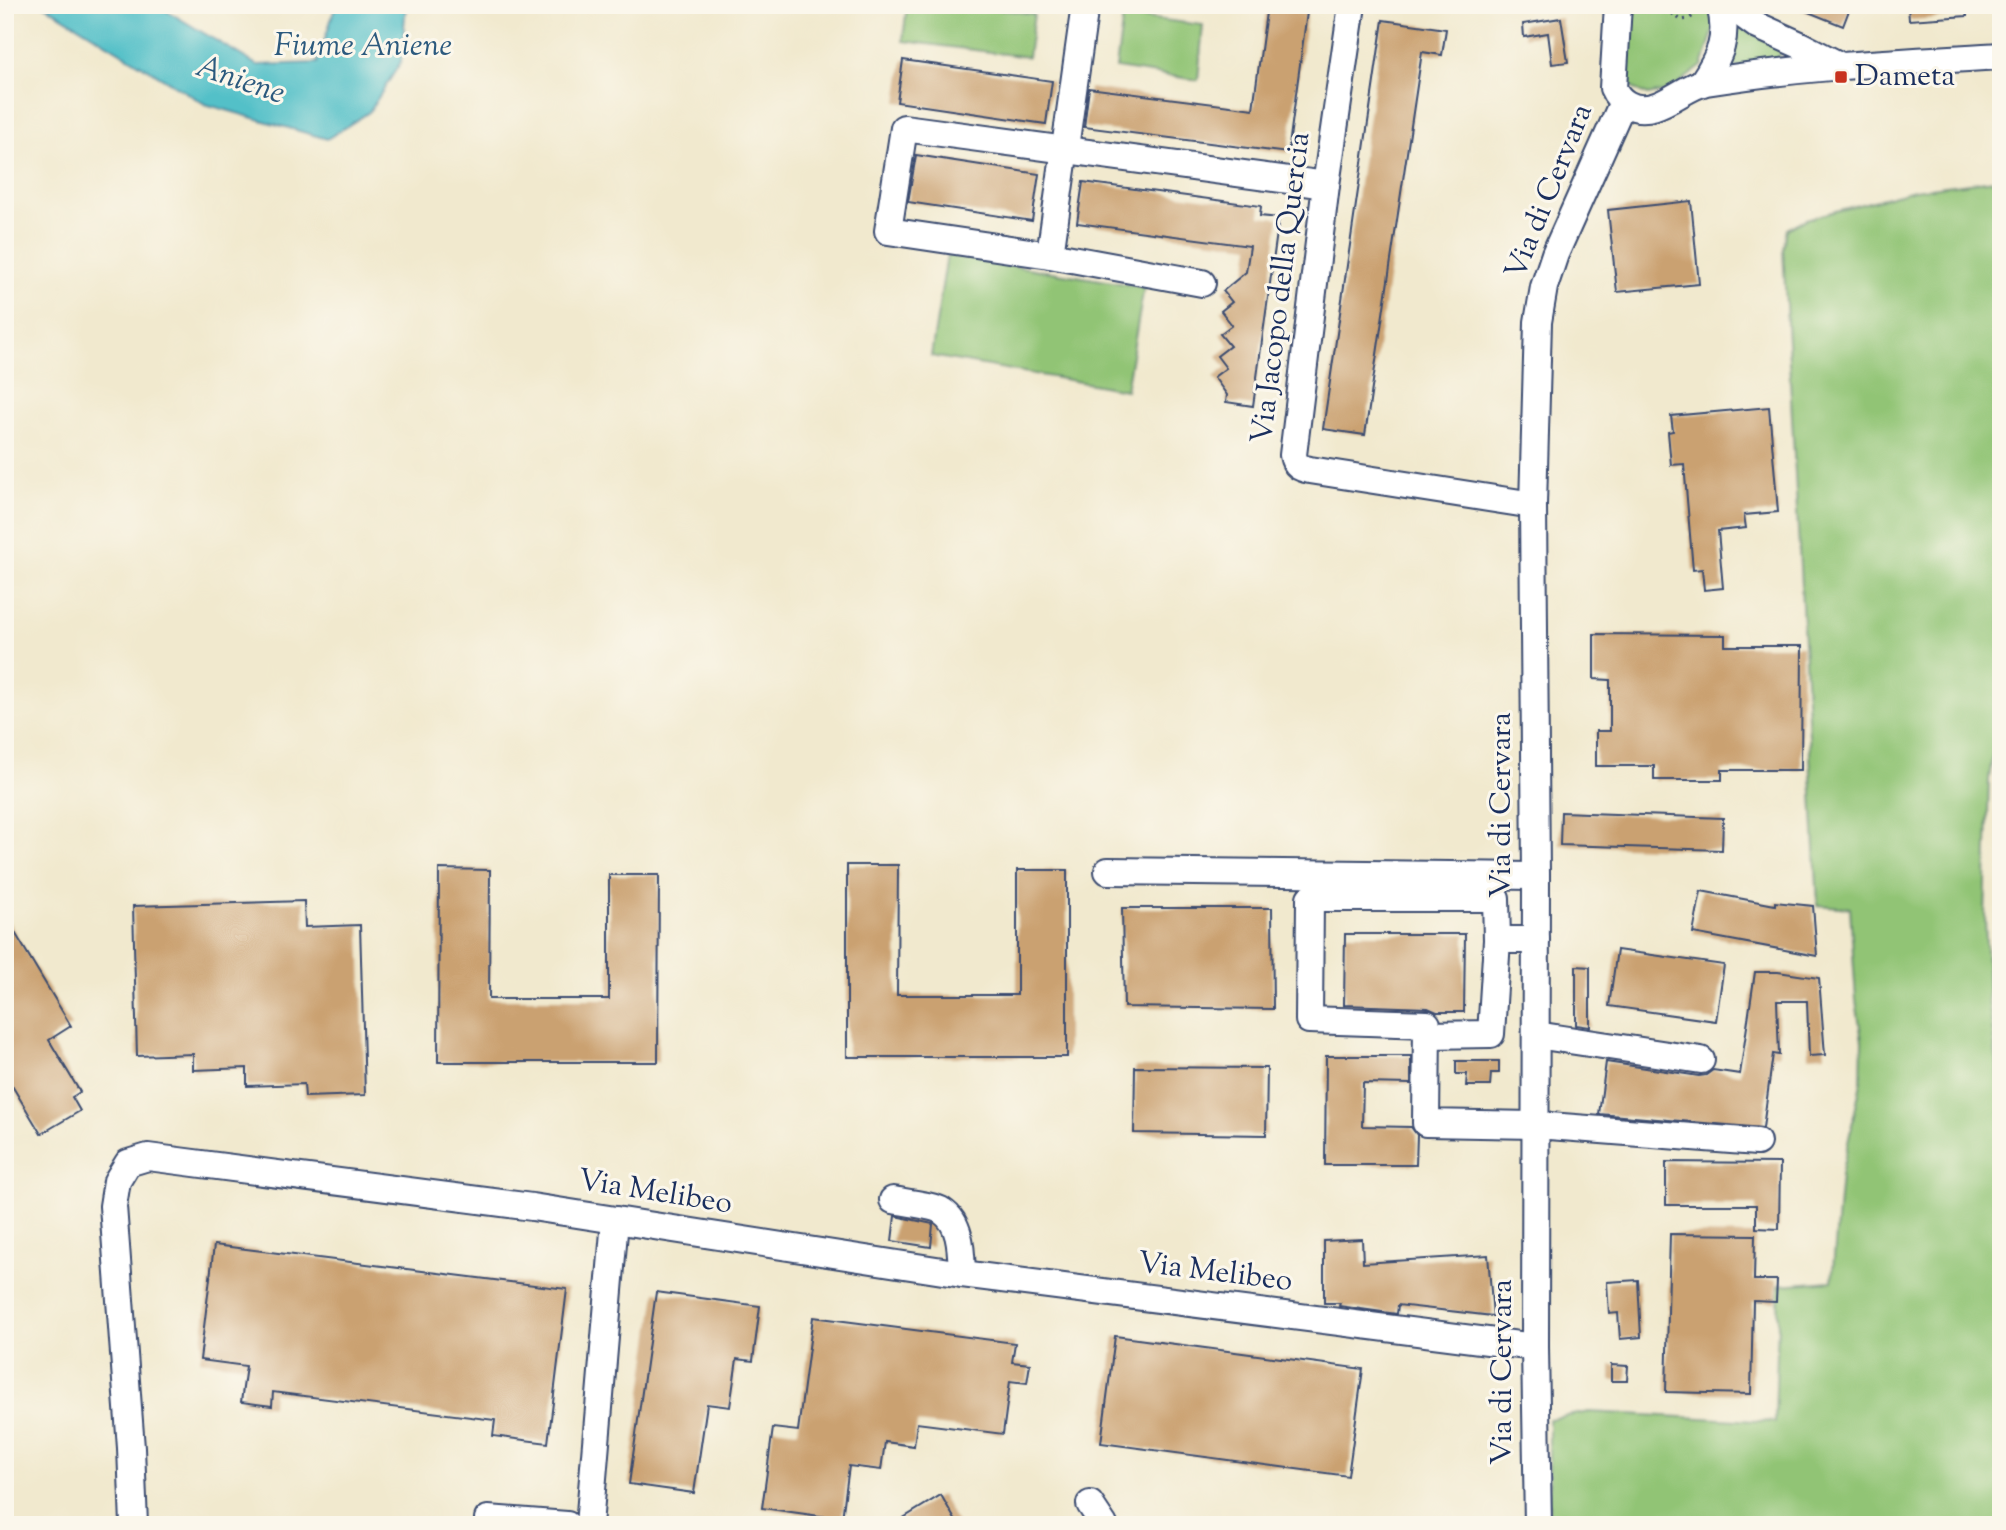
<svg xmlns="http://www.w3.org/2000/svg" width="2006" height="1530" viewBox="0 0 2006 1530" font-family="'Sorts Mill Goudy',serif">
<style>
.green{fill:#91c475;stroke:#567a6a;stroke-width:2}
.water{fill:#52c0c8;stroke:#367893;stroke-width:2}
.building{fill:#caa171}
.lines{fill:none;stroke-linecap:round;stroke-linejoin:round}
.minor-casing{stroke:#3b4b6f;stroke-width:30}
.path{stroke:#3b4b6f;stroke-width:3.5;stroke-dasharray:2 5;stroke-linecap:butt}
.minor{stroke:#fff;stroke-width:26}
.poi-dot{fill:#c8321e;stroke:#fbf7ec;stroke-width:2.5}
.labels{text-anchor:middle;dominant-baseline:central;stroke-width:6;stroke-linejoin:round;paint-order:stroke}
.poi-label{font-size:30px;fill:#1b2f5e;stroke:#fbf7ec;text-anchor:start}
.street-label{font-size:30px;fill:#1b2f5e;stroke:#fbf7ec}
.water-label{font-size:32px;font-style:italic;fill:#2c5a7e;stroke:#fbf7ec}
</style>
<rect width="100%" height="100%" fill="#fbf7ec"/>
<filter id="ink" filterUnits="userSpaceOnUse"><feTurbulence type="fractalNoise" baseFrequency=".0143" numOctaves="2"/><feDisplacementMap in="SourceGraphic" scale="14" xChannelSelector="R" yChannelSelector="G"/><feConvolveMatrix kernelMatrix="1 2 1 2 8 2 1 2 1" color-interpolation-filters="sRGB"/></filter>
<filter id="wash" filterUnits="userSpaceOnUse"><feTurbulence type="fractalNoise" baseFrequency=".00686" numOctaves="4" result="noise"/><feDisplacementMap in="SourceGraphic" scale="28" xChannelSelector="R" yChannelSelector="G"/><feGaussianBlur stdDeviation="1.57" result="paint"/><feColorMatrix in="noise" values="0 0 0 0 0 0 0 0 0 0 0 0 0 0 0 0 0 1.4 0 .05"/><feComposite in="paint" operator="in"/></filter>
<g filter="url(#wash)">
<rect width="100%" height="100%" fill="#f1e9ce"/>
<g class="green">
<path d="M907,5H969L1034,14L1028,57L903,41Z"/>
<path d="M1628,5H1708L1715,26L1702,66L1668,91L1648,95L1634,89L1629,83L1626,70Z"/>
<path d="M1123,15L1203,25L1198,80L1116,68Z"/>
<path d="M1731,21L1779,48L1780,53L1779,60L1718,70Z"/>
<path d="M1994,180L2001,182V696L1989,779L1985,917L1988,998L2001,1094V1525H1549V1419L1589,1412L1775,1422L1779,1285L1832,1281L1841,1175L1861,1083L1862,1041L1856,1000L1850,908L1818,905L1783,248L1787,229L1806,219L1914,190Z"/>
<path d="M947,255L1144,287L1126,390L931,356Z"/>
</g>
<path class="water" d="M44,5H157L257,65L317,63L336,5H406L401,62L369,112L327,139L205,104Z"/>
<g id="blocks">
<g class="building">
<path d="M1267,5H1308L1288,153L1084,127L1089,88L1253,109Z"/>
<path d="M1791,5H1851L1843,26Z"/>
<path d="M1908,5H1967V16L1909,20Z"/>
<path d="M1561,18L1568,62L1552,64L1548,33L1524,37L1523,24Z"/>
<path d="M1383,20L1446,29L1442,55L1422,52L1365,435L1323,429Z"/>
<path d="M903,60L1052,81L1046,124L897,102Z"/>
<path d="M916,155L1039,174L1032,221L908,202Z"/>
<path d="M1083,182L1261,206L1260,216L1279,218L1253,406L1226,402L1227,395L1214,377L1226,368L1217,356L1230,346L1220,334L1232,325L1221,311L1232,302L1223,291L1246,272L1250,246L1077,223Z"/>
<path d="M1691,201L1699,284L1617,292L1608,210Z"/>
<path d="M1769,407L1778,512L1744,515L1746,528L1718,531L1723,588L1704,590L1702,569L1693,570L1684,464L1671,465L1668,432L1673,431L1671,416Z"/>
<path d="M1594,634L1725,635V646H1802L1801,770H1722V780H1654V766H1596V731H1610V680L1594,679Z"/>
<path d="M1561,812L1723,818L1722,850L1560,845Z"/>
<path d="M847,865H898L897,995H1017V870H1067V1057H847Z"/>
<path d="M439,869L490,870L489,999H609V875H659L658,1062H438Z"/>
<path d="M1701,891L1775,905V902L1813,906L1817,956L1693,933Z"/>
<path d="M304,901L305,927L360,925L365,1095L305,1097L304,1084L247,1086V1068L193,1070V1054L137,1056L133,906Z"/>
<path d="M1122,908H1272L1273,1009L1124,1007Z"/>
<path d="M5,916L71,1026L49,1040L80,1092L72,1097L80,1111L41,1134L5,1074Z"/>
<path d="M1345,934H1465L1464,1012H1437L1428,1008L1344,1005Z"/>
<path d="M1617,950L1724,965L1716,1021L1609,1006Z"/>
<path d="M1576,966L1590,967V1027L1576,1025Z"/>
<path d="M1755,972H1778L1819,978L1825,1055L1809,1056L1807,1001H1777L1779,1055L1773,1054L1763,1128L1599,1114L1606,1062L1699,1076L1706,1075L1713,1070L1740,1074Z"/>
<path d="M1326,1056H1411V1084L1363,1083L1362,1126L1411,1127L1417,1135L1416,1165H1325Z"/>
<path d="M1456,1061H1499V1073H1491L1490,1086H1466L1467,1074H1456Z"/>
<path d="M1135,1067L1267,1068L1266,1135L1134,1133Z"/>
<path d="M1666,1162L1780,1163L1779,1229L1756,1228V1205H1666Z"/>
<path d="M895,1216L933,1224L931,1247L892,1241Z"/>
<path d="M1670,1234L1755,1235L1754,1280H1777L1776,1302L1753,1301L1751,1394L1666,1392Z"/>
<path d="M1362,1239L1363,1263L1488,1255L1493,1316L1398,1305L1397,1314L1339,1306L1340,1303H1324V1241Z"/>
<path d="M214,1245L567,1289L548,1443L493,1436L495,1420L273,1392L272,1406L241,1402L246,1366L200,1360Z"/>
<path d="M1638,1280L1641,1337L1620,1339L1618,1313L1609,1314L1607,1282Z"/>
<path d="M656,1292L760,1306L753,1361L737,1359L730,1407L707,1404L694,1493L629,1484Z"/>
<path d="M813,1317L1015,1343L1012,1362L1030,1364L1027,1383L1010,1381L1003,1434L917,1423L914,1446L885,1442L881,1470L849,1466L842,1519L762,1508L773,1428L798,1431Z"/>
<path d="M1115,1336L1363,1369L1348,1476L1101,1443Z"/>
<path d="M1611,1365L1628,1366L1627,1381H1611Z"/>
<path d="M941,1495L958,1525H892Z"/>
</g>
</g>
</g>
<g filter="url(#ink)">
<use href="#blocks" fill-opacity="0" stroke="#3b4b6f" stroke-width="2"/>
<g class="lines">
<defs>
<g id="minor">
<path d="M1352,5L1326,185L1293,455C1295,466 1300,468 1310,470L1533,505"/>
<path d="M1618,5L1613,88C1616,95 1620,100 1627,104C1655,120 1681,87 1706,82C1803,66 1902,62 2001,56"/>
<path d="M1729,5L1758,26L1800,45L1841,66"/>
<path d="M1702,83C1720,56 1729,38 1720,5"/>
<path d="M1050,255L1085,5"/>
<path d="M1202,283L1050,255L888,231L904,128L1326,185"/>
<path d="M1108,871L1536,876"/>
<path d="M1536,940H1497L1496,898H1310L1309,1020L1427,1024L1426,1123L1536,1125L1757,1142"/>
<path d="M1427,1035L1491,1034L1497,940"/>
<path d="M1536,1035L1701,1060"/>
<path d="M893,1200C903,1202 935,1206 942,1211C962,1224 961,1253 962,1274"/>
<path d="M1090,1504L1104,1525"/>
<path d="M488,1519L567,1525"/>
<path d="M134,1525L131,1448L113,1206L117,1181L128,1163L148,1157L532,1207L962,1274L1535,1347"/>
<path d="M589,1525L615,1220"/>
<path d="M1538,1525L1535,1347L1536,876L1533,505L1538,322L1544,287L1555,254L1623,102"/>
</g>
</defs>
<use href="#minor" class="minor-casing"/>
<path class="path" d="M1661,5L1681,20L1689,19L1700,10"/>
<use href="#minor" class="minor"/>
</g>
</g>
<rect class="poi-dot" x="1834" y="70" width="14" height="14" rx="3.5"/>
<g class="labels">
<g class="poi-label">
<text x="1855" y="77">Dameta</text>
</g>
<g class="street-label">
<text transform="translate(1550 192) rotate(-68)">Via di Cervara</text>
<text transform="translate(1282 288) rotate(-83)">Via Jacopo della Quercia</text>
<text transform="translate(1502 805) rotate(-90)">Via di Cervara</text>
<text transform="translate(655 1193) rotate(9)">Via Melibeo</text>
<text transform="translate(1215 1273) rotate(7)">Via Melibeo</text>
<text transform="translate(1503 1372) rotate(-90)">Via di Cervara</text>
</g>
<g class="water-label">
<text x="363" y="47">Fiume Aniene</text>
<text transform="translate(240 81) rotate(19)">Aniene</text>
</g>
</g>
<rect width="2006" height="1530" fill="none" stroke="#fbf7ec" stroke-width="28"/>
</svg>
